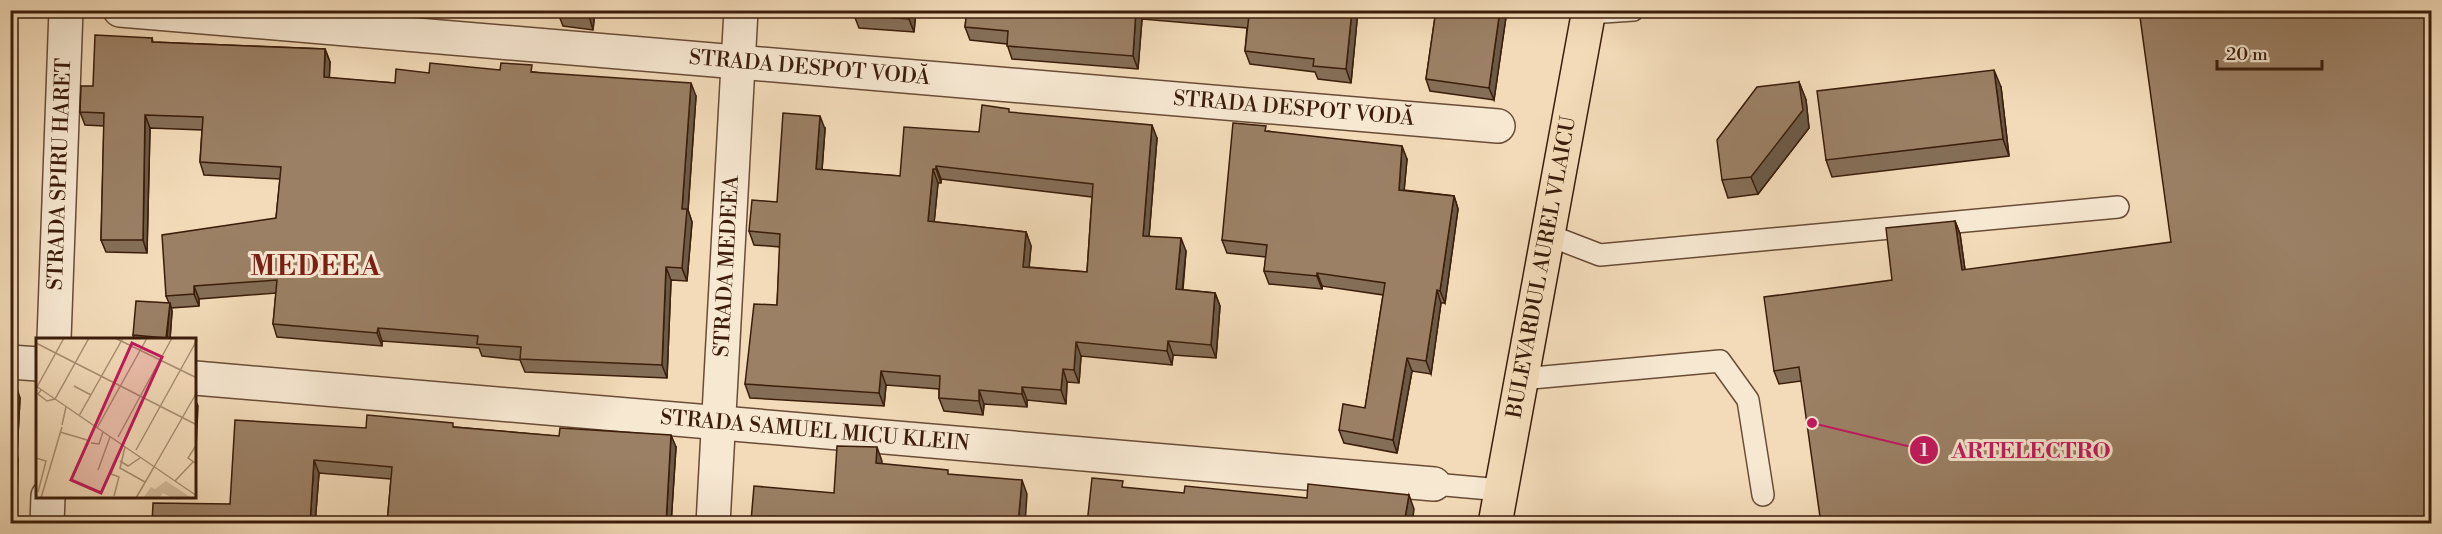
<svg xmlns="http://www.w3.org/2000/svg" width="2442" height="534" viewBox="0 0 2442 534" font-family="'Libre Bodoni',serif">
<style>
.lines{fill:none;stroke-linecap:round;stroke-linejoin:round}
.lane-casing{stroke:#694c36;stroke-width:24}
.street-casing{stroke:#694c36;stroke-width:36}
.primary-casing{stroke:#3b1d0a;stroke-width:36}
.lane{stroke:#f7e8d2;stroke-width:21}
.street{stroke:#f7e8d2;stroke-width:33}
.primary{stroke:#f3dbb9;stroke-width:33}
.wall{fill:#856e57;stroke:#3b1d0a;stroke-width:1.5;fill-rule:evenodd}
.shaded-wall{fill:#6c5a47;stroke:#3b1d0a;stroke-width:1.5}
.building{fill:#9b8065;stroke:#3b1d0a;stroke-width:1.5;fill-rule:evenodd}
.labels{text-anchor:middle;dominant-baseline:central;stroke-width:6;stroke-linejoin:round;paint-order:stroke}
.street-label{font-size:21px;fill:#3b1d0a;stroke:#f7e8d2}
.district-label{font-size:27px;font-weight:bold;letter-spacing:1.5px;fill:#7a1f14;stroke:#f7e8d2}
.inset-road{fill:none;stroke:#a98f73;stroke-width:1.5}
.view{fill:#c2185b;fill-opacity:0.15;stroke:#c2185b;stroke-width:3}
.inset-edge{fill:none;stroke:#3b1d0a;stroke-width:3}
.leader{fill:none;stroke:#c2185b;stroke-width:2}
.callout-dot{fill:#c2185b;stroke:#f7e8d2;stroke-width:2}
.mark-label{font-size:18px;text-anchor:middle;font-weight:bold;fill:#fff}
.callout-label{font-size:22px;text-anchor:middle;font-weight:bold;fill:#c2185b;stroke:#f7e8d2;stroke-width:6;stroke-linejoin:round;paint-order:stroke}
</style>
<rect width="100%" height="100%" fill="#f3dbb9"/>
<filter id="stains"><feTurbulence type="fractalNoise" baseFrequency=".00333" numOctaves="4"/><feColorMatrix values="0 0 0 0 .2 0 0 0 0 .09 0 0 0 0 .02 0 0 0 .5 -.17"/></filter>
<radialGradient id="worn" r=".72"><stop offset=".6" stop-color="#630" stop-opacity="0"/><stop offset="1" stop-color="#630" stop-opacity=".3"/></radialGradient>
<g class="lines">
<defs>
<g id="lane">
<path d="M1589,13L1633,10"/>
<path d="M1548,235L1600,255L2118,207"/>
<path d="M1522,379L1720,361L1748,400L1763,495"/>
<path d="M1434,484L1501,490"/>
</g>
<g id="street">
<path id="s1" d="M120,10L1498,126"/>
<path id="s2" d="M54,339L66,10"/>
<path d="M10,362L38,364"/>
<path id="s3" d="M195,378L1434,484"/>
<path d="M47,524L48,496"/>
<path id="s4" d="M713,524L741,10"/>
</g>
<g id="primary">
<path id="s5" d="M1495,524L1589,10"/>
</g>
</defs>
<use href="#lane" class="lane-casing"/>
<use href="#street" class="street-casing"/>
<use href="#primary" class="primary-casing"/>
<use href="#lane" class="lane"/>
<use href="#street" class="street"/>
<use href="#primary" class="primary"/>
</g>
<g class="wall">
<path d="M595,10L593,30L563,26L558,13Z"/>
<path d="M841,10H916L914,32L859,28L854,15L855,12Z"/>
<path d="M967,10H1358L1351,83L1318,79L1315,72L1250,64L1245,51L1247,28L1142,19L1138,69L1012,59L1007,44L970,40L965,27Z"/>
<path d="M1436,10H1507L1494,100L1430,91L1426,79Z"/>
<path d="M152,38L153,42L325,49L330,62L329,78L395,83L429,73L500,70L534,72L696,96L688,210L692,222L687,281L671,280L667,378L525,372L520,360L482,356L479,348L382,341V346L277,337L273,324L276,293L199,299V306L171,308L172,311L170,339H134L133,335L169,303L166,296L276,218L280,179L204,175L200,162L202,130L150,128L147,253L106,252L101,240L104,126L85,125L80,112L93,86Z"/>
<path d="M1799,82L1806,100L1809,128L1758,194L1728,198L1722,180Z"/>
<path d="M2001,87L2009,156L1832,177L1826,160Z"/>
<path d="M1011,113L1157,138L1149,236L1186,251L1183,290L1215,293L1220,306L1216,358L1173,355L1172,365L1081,356L1079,383L1067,382L1066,404L1027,400V407L984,404L983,415L944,411L939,398V389L886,385L884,406L750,398L745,384L777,305L780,247L754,245L749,231L777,202L825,129L822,170L900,176L979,132ZM941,179L1092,197L1087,272L1029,267L1031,246L1026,232L934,222L938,183H941Z"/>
<path d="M1268,131L1407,159L1404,190L1454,196L1458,209L1445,303H1441L1431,374L1412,371L1397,453L1344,443L1339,430L1365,408L1383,295L1322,286V289L1269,284L1264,271L1266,257L1227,253L1222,240Z"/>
<path d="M1955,221L1960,234L1965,270L2432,524L1801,381L1779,384L1774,371L1892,280Z"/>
<path d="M10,382L20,398L17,454L18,459L17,497L10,496Z"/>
<path d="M455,427L676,447L671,524H387L391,479L319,473L315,524H152L230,504L366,428Z"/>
</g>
<g class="shaded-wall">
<path d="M589,10H595L593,30L589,16Z"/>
<path d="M909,10H916L914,32L909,19Z"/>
<path d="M1136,10H1139L1142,19L1138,69L1133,56Z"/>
<path d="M1352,10H1358L1351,83L1346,69Z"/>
<path d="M1500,10H1507L1494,100L1489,88Z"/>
<path d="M325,49L330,62L329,90L324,77Z"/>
<path d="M1994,70L2001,87L2009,156L2003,139Z"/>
<path d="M1799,82L1806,100L1809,128L1758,194L1751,177Z"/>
<path d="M691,83L696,96L688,210L692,222L687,281L682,268V209Z"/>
<path d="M145,115L150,128L147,253L143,240Z"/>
<path d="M820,116L825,129L821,183L816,169Z"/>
<path d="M1152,125L1157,138L1148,249L1143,236Z"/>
<path d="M1402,146L1407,159L1403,203L1399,190Z"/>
<path d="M936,166L941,179V183L936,169Z"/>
<path d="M933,169L938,183L933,234L928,221Z"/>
<path d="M1454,196L1458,209L1445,303L1440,291Z"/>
<path d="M1955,221L1960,234L1967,284L1962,270Z"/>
<path d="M1026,232L1031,246L1028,280L1023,267Z"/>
<path d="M1181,238L1186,251L1181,303L1176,289Z"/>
<path d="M666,267L671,280L667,378L662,365Z"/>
<path d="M1317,273L1322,286V289L1317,276Z"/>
<path d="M194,286L199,299V306L194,294Z"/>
<path d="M1437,290L1441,303L1431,374L1426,361Z"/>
<path d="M1215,293L1220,306L1216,358L1211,345Z"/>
<path d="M170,303L172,311L170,339H167Z"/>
<path d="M378,328L382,341V346L377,333Z"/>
<path d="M1168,341L1173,355L1172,365L1167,351Z"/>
<path d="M1076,342L1081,356L1079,383L1074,370Z"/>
<path d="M1407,358L1412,371L1397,453L1393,440Z"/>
<path d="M1063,369L1067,382L1066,404L1061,390Z"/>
<path d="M881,371L886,385L884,406L879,393Z"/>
<path d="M15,382L20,398L17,454L18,459L17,497L11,481V443Z"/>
<path d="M1022,387L1027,400V407L1022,394Z"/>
<path d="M979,390L984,404L983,415L979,401Z"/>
<path d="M195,399L198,406L196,448L195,446Z"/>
<path d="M671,435L676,447L671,524H666Z"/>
<path d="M877,447L882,461L881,477L876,463Z"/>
<path d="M314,460L319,473L315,524H310Z"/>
<path d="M1022,480L1027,494L1025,524H1018Z"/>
<path d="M1409,495L1414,509L1412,524H1404Z"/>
</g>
<g class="building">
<path d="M558,10H589V16L558,13Z"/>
<path d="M855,10H909V19L854,15Z"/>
<path d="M967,10H1136L1133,56L1007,46L1008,31L965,27Z"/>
<path d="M1199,10H1352L1346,69L1313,66L1314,59L1245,51L1249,15Z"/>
<path d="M1436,10H1500L1489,88L1426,79Z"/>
<path d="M2139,10H2432V524H1821L1799,367L1774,371L1764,297L1892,280L1886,228L1955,221L1962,270L2171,242Z"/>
<path d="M95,35L152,38V42L325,49L324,77L395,83L396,69L429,73L430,63L500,70L501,63L532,65L531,72L691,83L682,209H687L682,268L666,267L662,365L520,359L521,347L477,344L478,336L378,328L377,333L273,324L277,280L194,286V294L166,296L162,235L276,218L281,167L200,162L203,117L145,115L143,240H101L104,113L80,112L81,86H93Z"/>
<path d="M1994,70L2003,139L1826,160L1817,91Z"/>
<path d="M1799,82L1803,110L1751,177L1722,180L1717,140L1757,87Z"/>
<path d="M982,105L1009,109V112L1152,125L1143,236L1181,238L1176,289L1215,293L1211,345L1168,341L1167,351L1076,342L1074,370L1063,369L1061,390L1022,387V394L979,390V401L939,398L940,376L881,371L879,393L745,384L754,304L777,305L780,234L749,231L752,200L777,202L783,113L820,116L816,169L900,176L904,127L979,132ZM936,166L1093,184L1087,272L1023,267L1026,232L928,221L933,169H936Z"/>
<path d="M1233,123L1266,126L1265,131L1402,146L1399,190L1454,196L1440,291L1437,290L1426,361L1407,358L1393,440L1339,430L1343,404L1365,408L1385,283L1317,273V276L1264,271L1267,245L1222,240Z"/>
<path d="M136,301L170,303L166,338L133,335Z"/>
<path d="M10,382H15L11,443L13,444L11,481H10Z"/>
<path d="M367,415L453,423V427L559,436L560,428L671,435L666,524H387L392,467L314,460L310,524H152L153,503L230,504L235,420L366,428Z"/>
<path d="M837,446L877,447L876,463L948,470V474L1022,480L1018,524H747V521H751L754,486L834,493Z"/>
<path d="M1092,478L1123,481L1122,487L1184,493L1185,486L1307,498L1308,484L1409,495L1404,524H1087Z"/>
</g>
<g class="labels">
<g class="street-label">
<text stroke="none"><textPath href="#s1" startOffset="692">STRADA DESPOT VODĂ</textPath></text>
<text stroke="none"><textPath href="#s1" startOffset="1178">STRADA DESPOT VODĂ</textPath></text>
<text stroke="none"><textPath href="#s2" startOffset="165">STRADA SPIRU HARET</textPath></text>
<text stroke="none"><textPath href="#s4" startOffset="258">STRADA MEDEEA</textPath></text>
<text stroke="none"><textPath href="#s5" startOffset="261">BULEVARDUL AUREL VLAICU</textPath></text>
<text stroke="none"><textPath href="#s3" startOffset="622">STRADA SAMUEL MICU KLEIN</textPath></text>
</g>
<g class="district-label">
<text x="316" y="267">MEDEEA</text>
</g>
</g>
<g transform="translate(36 338)">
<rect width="160" height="160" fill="#f3dbb9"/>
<path d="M130,143L156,160H136L127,155L123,160H107L115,149L119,151Z" fill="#d4bb9b"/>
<path class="inset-road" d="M79,0L161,40M0,5L161,87M0,48L161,158M38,48L55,57M1,49L28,0M5,52L2,56L11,63L19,61L53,0M43,78L87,0M26,87L30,69M61,90L111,0M24,94L51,102M82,99L136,0M55,105L63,106L67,94M161,106L152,120L161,126M89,109L84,130L109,144M100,112L161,2M0,120L10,123L2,154M84,123L92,128L104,120M118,129L161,54M62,132L74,99M139,143L157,124M78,158L83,139L75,136L86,107M5,160L26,89M100,160L118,129"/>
<path class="view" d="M96,5L126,19L65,155L35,142Z"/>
<rect width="160" height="160" class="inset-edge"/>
</g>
<path class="leader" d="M1812 423L1924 450"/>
<g class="callout-dot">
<circle cx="1812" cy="423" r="6"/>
<circle cx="1924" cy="450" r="15"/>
</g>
<g class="mark-label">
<text x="1924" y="456">1</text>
</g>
<g class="callout-label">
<text x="2031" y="458">ARTELECTRO</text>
</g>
<rect width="2442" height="534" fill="none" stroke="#f3dbb9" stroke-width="36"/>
<rect x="12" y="12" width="2418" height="510" fill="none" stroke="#3b1d0a" stroke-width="3"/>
<rect x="18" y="18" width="2406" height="498" fill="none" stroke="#3b1d0a" stroke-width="1.5"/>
<path d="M2217 60v9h105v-9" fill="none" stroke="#3b1d0a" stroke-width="3"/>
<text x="2226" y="60" font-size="18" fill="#3b1d0a" stroke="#f7e8d2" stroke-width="4.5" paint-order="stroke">20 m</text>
<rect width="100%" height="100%" filter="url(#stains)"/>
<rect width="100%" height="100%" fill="url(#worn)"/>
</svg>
